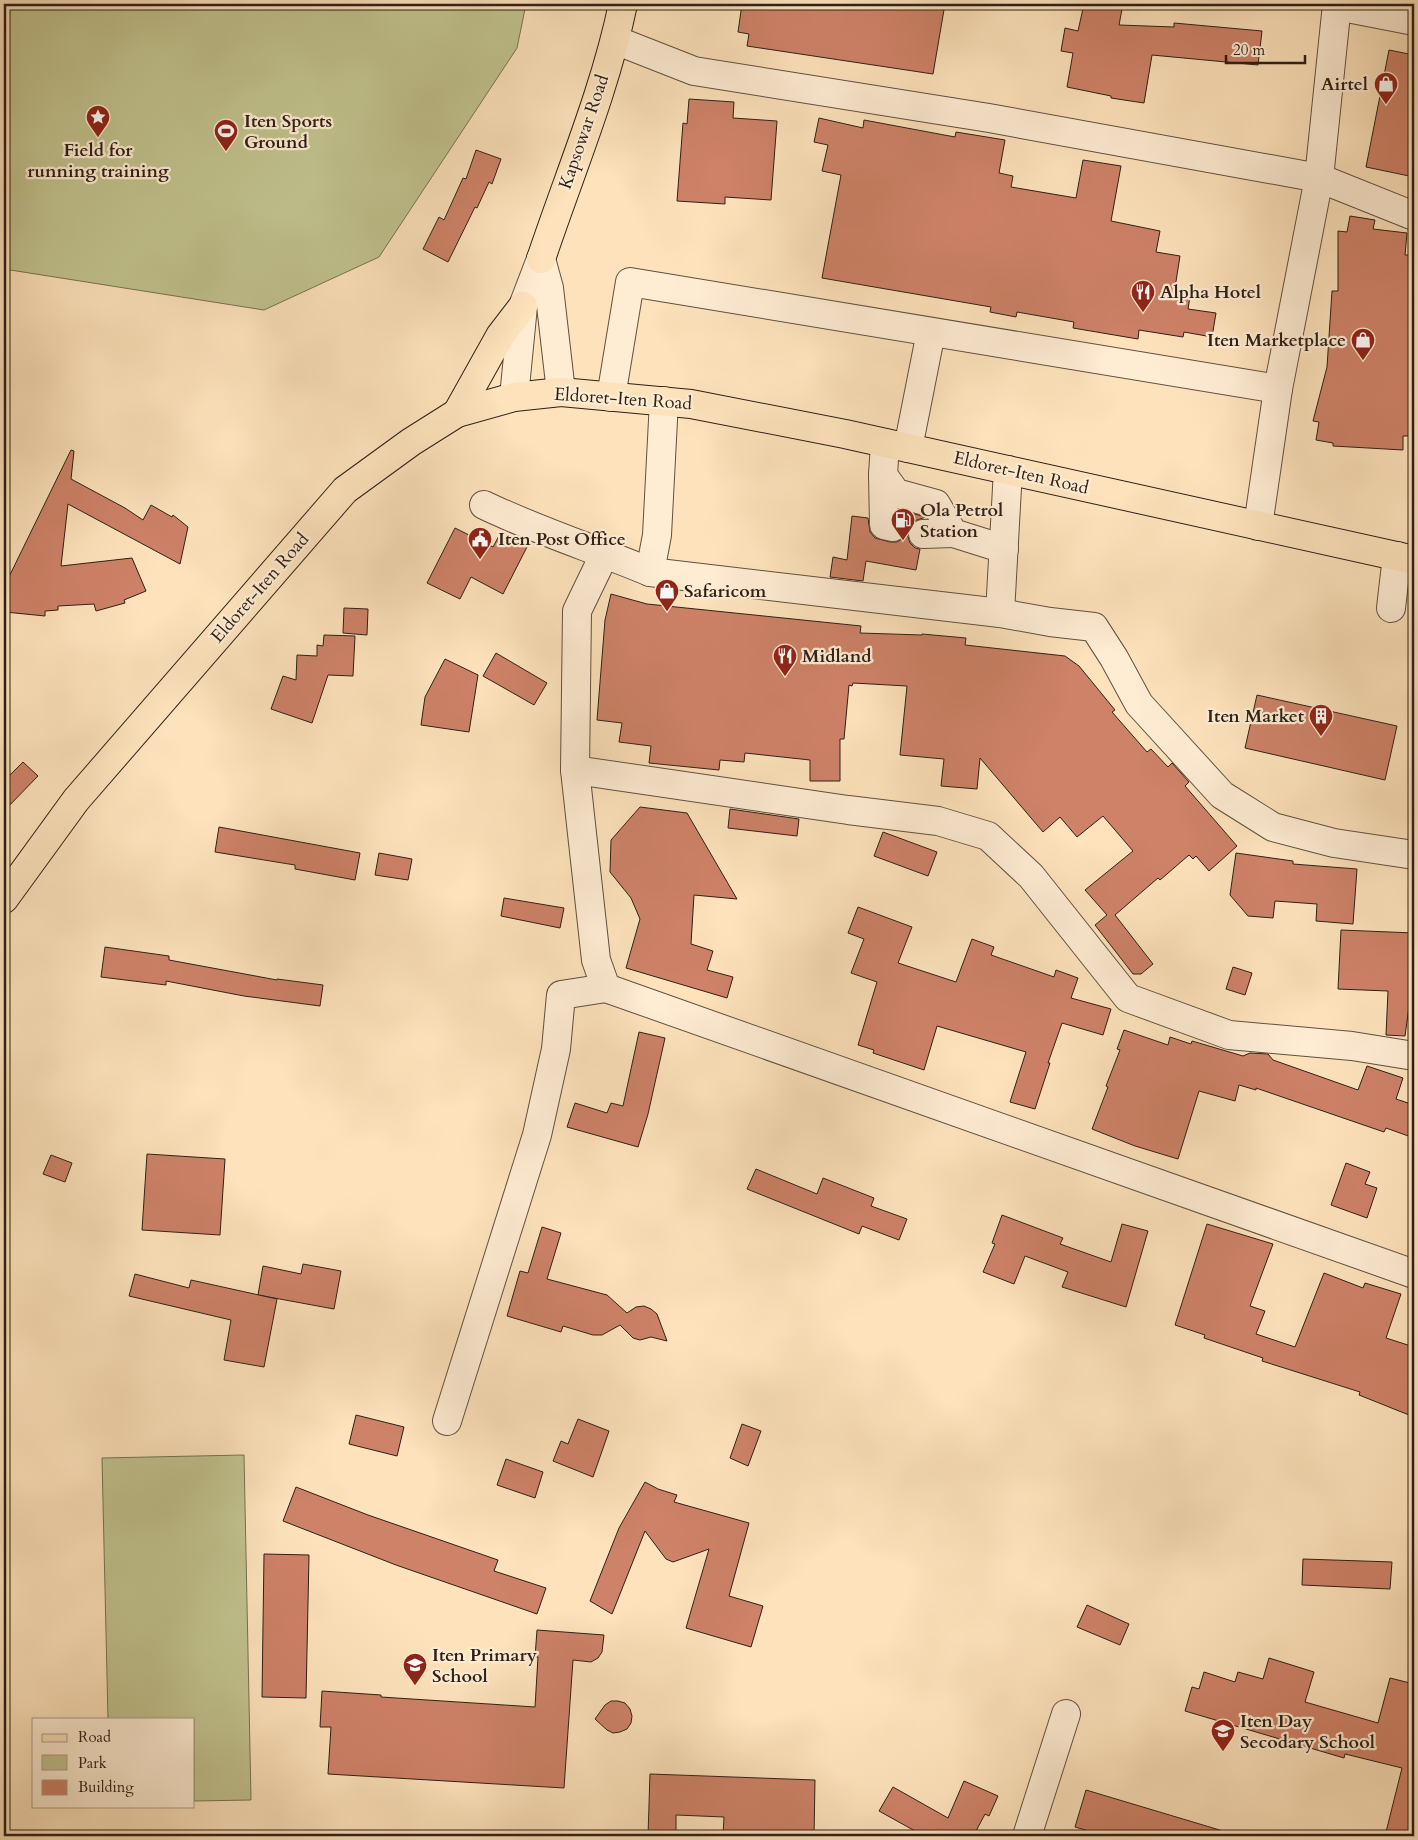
<svg xmlns="http://www.w3.org/2000/svg" width="1418" height="1840" viewBox="0 0 1418 1840" font-family="Cardo,serif">
<style>
.green{fill:#c1c38f;stroke:#777253}
.building{fill:#ce8268;stroke:#2d2017}
.lines{fill:none;stroke-linecap:round;stroke-linejoin:round}
.minor-casing{stroke:#615040;stroke-width:30}
.major-casing{stroke:#2d2017;stroke-width:30}
.minor{stroke:#feecd3;stroke-width:28}
.major{stroke:#fde2bb;stroke-width:28}
.labels{text-anchor:middle;dominant-baseline:central;stroke-width:4.5;stroke-linejoin:round;paint-order:stroke}
.poi-label{font-size:18px;font-weight:bold;fill:#2d2017;stroke:#feecd3;text-anchor:start}
.street-label{font-size:18px;fill:#2d2017;stroke:#feecd3}
</style>
<rect width="100%" height="100%" fill="#fde2bb"/>
<filter id="stains"><feTurbulence type="fractalNoise" baseFrequency=".004" numOctaves="4"/><feColorMatrix values="0 0 0 0 .2 0 0 0 0 .09 0 0 0 0 .02 0 0 0 .5 -.17"/></filter>
<radialGradient id="worn" r=".72"><stop offset=".6" stop-color="#630" stop-opacity="0"/><stop offset="1" stop-color="#630" stop-opacity=".3"/></radialGradient>
<g class="green">
<path d="M4,4H526L517,48L379,257L264,310L4,269Z"/>
<path d="M244,1455L251,1800L194,1801V1719H108L102,1458Z"/>
</g>
<g class="building">
<path d="M742,4H945L933,74L747,46L749,34L738,32Z"/>
<path d="M1084,4H1123L1119,25L1174,27V23L1262,31L1258,65L1152,55L1144,103L1111,98V96L1067,87L1073,53L1061,51L1065,28L1078,31Z"/>
<path d="M1389,50L1414,55V177L1366,167Z"/>
<path d="M689,99L734,102L733,118L777,121L771,200L725,197V204L677,201L683,123L687,124Z"/>
<path d="M819,118L863,128L864,120L955,137L956,132L1005,140L999,173L1013,176L1011,187L1076,198L1083,160L1121,166L1111,221L1160,231L1156,252L1180,256L1174,294L1190,297L1188,309L1216,313L1212,337L1184,332L1183,337L1139,330L1138,339L1073,328L1074,322L1017,312L1016,317L990,312L991,307L822,278L841,175L822,171L828,145L814,142Z"/>
<path d="M476,150L501,159L492,184L489,182L477,208L475,207L448,262L423,249L439,217L444,220L463,178L466,179Z"/>
<path d="M1350,216L1375,220L1373,229L1407,233L1405,255H1414V436H1403V450L1333,446V443L1316,440L1319,422L1313,421L1327,367L1332,291H1338V231L1347,232Z"/>
<path d="M71,450L74,451L71,479L125,508L143,520L151,505L172,517L173,515L188,527L180,564L68,504L61,566L132,558L146,591L124,600L125,603L96,611L94,604L58,606V610L45,611V616L5,612L6,594H4V587Z"/>
<path d="M899,510L926,517L914,521L909,527L907,534L910,543L915,548L920,549L916,570L866,561L863,581L830,577L833,557L847,560L852,516L868,518L870,532L875,538L890,542H897L905,537L908,530V522L904,516L899,513Z"/>
<path d="M455,528L493,547L501,532L528,545L503,594L471,577L460,599L427,583Z"/>
<path d="M611,594L647,604L861,626L860,633L922,635V634L966,638L965,645L1065,656L1079,666L1115,710L1112,712L1147,752L1151,749L1168,767L1172,763L1189,782L1185,786L1237,846L1209,871L1196,856L1193,859L1189,855L1160,880L1158,878L1115,915L1153,964L1141,974H1133L1095,925L1107,915L1085,890L1133,851L1103,816L1077,837L1060,817L1043,832L980,758L977,789L941,786L944,759L900,755L907,686L853,683L852,686L849,685L844,739H840V781H810V760L745,753L744,762L720,760L719,770L649,763L651,746L619,742L622,723L597,720L605,620Z"/>
<path d="M344,608L368,609L367,635L343,633Z"/>
<path d="M324,635L355,636L353,676L328,675L312,723L271,709L283,676L296,680L297,655L317,656V645L323,646Z"/>
<path d="M496,653L547,683L534,705L483,676Z"/>
<path d="M445,659L478,675L469,732L421,725L425,697Z"/>
<path d="M1257,695L1397,726L1385,780L1245,748Z"/>
<path d="M23,762L38,776L4,811V781Z"/>
<path d="M640,807L687,813L737,899L694,895L691,944L713,951L707,970L733,977L727,998L626,968L640,919L631,898L610,872L611,840Z"/>
<path d="M730,809L799,819L797,836L728,828Z"/>
<path d="M219,827L360,853L355,880L295,869V865L215,852Z"/>
<path d="M883,832L937,852L928,876L874,856Z"/>
<path d="M379,853L412,859L408,880L375,875Z"/>
<path d="M1236,853L1293,861V864L1357,869L1353,924L1316,921L1317,904L1275,901L1273,918L1248,916L1230,895Z"/>
<path d="M504,898L564,908L560,928L501,916Z"/>
<path d="M858,907L912,927L898,963L956,982L972,939L994,947L991,955L1054,977L1056,970L1078,978L1071,998L1111,1009L1103,1035L1062,1023L1048,1063H1050L1035,1109L1010,1102L1026,1052L937,1026L924,1070L873,1053L874,1050L858,1045L877,982L851,973L864,939L848,933Z"/>
<path d="M1341,930L1414,933V970L1405,1036L1386,1035L1388,991L1338,989Z"/>
<path d="M105,947L169,956V960L277,980V979L323,985L320,1006L244,996L166,981V985L101,977Z"/>
<path d="M1233,967L1252,973L1245,995L1226,989Z"/>
<path d="M1124,1030L1168,1045L1170,1037L1191,1044L1192,1041L1243,1056L1250,1053L1268,1054L1273,1060L1358,1090L1367,1066L1403,1078L1396,1099L1414,1105V1138L1386,1128L1384,1132L1256,1088V1090L1239,1085L1235,1101L1199,1091L1178,1159L1135,1146L1092,1129L1108,1087L1106,1086L1120,1050L1117,1049Z"/>
<path d="M639,1032L665,1038L648,1114L638,1147L567,1127L575,1103L607,1113L611,1103L623,1106Z"/>
<path d="M147,1154L225,1159L220,1235L142,1230Z"/>
<path d="M51,1155L72,1163L65,1182L43,1174Z"/>
<path d="M1346,1163L1370,1172L1365,1184L1377,1188L1367,1218L1331,1205Z"/>
<path d="M756,1169L817,1194L823,1178L874,1198L871,1206L907,1219L899,1240L862,1226L859,1234L747,1189Z"/>
<path d="M1002,1215L1063,1238L1060,1244L1111,1262L1122,1224L1148,1231L1126,1307L1062,1287L1068,1272L1025,1256L1014,1284L983,1272L995,1244L992,1243Z"/>
<path d="M1207,1224L1273,1244L1250,1306L1265,1311L1256,1334L1295,1347L1324,1273L1363,1288L1365,1283L1401,1294L1386,1338L1414,1347V1417L1359,1395L1360,1392L1262,1361L1263,1358L1204,1338L1205,1335L1175,1325Z"/>
<path d="M542,1227L561,1233L547,1279L607,1295L627,1313L636,1307L644,1306L651,1309L657,1314L667,1341L651,1337L640,1340L633,1338L620,1325L602,1335H593L563,1326L561,1332L507,1316L520,1271L528,1273Z"/>
<path d="M303,1264L341,1271L334,1309L258,1295L263,1266L301,1274Z"/>
<path d="M135,1274L189,1288L191,1280L277,1299L264,1367L224,1360L231,1320L129,1296Z"/>
<path d="M356,1415L404,1427L397,1456L349,1444Z"/>
<path d="M578,1419L609,1431L593,1477L553,1461L561,1441L568,1444Z"/>
<path d="M742,1424L761,1431L748,1466L730,1458Z"/>
<path d="M506,1459L543,1472L535,1498L497,1485Z"/>
<path d="M645,1482L658,1489L677,1495L674,1502L749,1523L729,1596L763,1606L751,1647L686,1628L709,1549L673,1562L666,1559L645,1531L612,1614L590,1601L619,1528Z"/>
<path d="M296,1487L368,1515L498,1560L494,1571L546,1588L537,1614L396,1565L283,1521Z"/>
<path d="M264,1554L309,1555L306,1698L262,1697Z"/>
<path d="M1303,1559L1392,1562L1390,1589L1302,1585Z"/>
<path d="M1087,1605L1129,1624L1120,1645L1077,1627Z"/>
<path d="M537,1630L604,1635L602,1652L598,1658L591,1662L573,1660L564,1788L328,1774L331,1727H320L322,1691L381,1695V1697L535,1707L538,1657H535Z"/>
<path d="M1269,1658L1314,1672L1305,1702L1378,1723L1390,1678L1414,1684V1736L1410,1751H1414V1836H1385L1402,1768L1345,1754L1344,1758L1185,1711L1192,1687L1199,1689L1204,1672L1235,1682L1238,1672L1263,1679Z"/>
<path d="M611,1701H618L625,1703L630,1709L632,1716L631,1723L627,1729L620,1732L613,1733L607,1730L595,1719L605,1705Z"/>
<path d="M650,1774L815,1780L814,1836H723L724,1817L676,1815V1836H648Z"/>
<path d="M964,1781L998,1796L989,1816L985,1814L975,1833L980,1836H924L879,1811L893,1787L948,1818Z"/>
<path d="M1086,1790L1223,1831L1222,1836H1106L1075,1827Z"/>
</g>
<g class="lines">
<defs>
<g id="minor">
<path d="M1337,6L1414,21"/>
<path d="M615,40L694,71L989,118L1319,178L1414,216"/>
<path d="M541,259L549,288L561,392"/>
<path d="M514,397L523,306L541,259"/>
<path d="M611,397L630,282L1278,389"/>
<path d="M885,443L883,475L896,493L936,504L953,533L1004,549"/>
<path d="M908,448L931,332"/>
<path d="M883,475L884,525L893,527"/>
<path d="M484,505C538,531 595,549 650,572L1000,613L1050,622L1094,627L1114,658L1139,704L1222,795L1273,827L1334,843L1414,855"/>
<path d="M1258,526L1278,389L1319,178L1337,4"/>
<path d="M923,534L953,533"/>
<path d="M605,553L577,611L575,770L596,960L606,988L1414,1274"/>
<path d="M650,572L657,535L664,401"/>
<path d="M1391,608L1397,556"/>
<path d="M1000,613L1008,470"/>
<path d="M575,770L848,810L938,821L988,836L1031,876L1128,998L1229,1035L1352,1046L1414,1056"/>
<path d="M447,1421L537,1135L556,1049L561,995L606,988"/>
<path d="M1027,1836L1066,1714"/>
</g>
<g id="major">
<path d="M541,259C569,175 605,91 623,4"/>
<path d="M457,413L500,336L523,306"/>
<path d="M4,899L76,800L345,490L411,442L457,413L514,397L561,392L691,404L845,434L1414,560"/>
</g>
</defs>
<use href="#minor" class="minor-casing"/>
<use href="#major" class="major-casing"/>
<use href="#minor" class="minor"/>
<use href="#major" class="major"/>
</g>
<defs>
<symbol id="shop-pin" viewBox="-11 -11 22 30"><path d="M0 17L-7.5 6A9.5 9.5 0 1 1 7.5 6Z" fill="#8f2418" stroke="#feecd3"/><path d="M-5-2.5h2.3a2.7 3.5 0 0 1 5.4 0H5L5.5 6h-11ZM-1.5-2.5h3a1.5 2.3 0 0 0-3 0Z" fill="#fff"/></symbol>
<symbol id="sight-pin" viewBox="-11 -11 22 30"><path d="M0 17L-7.5 6A9.5 9.5 0 1 1 7.5 6Z" fill="#8f2418" stroke="#feecd3"/><path d="M0-6L1.8-2.2L6-1.7L2.9 1.2L3.7 5.4L0 3.3L-3.7 5.4L-2.9 1.2L-6-1.7L-1.8-2.2Z" fill="#fff"/></symbol>
<symbol id="stadium-pin" viewBox="-11 -11 22 30"><path d="M0 17L-7.5 6A9.5 9.5 0 1 1 7.5 6Z" fill="#8f2418" stroke="#feecd3"/><path d="M0-5a6.5 5 0 1 0 0 10a6.5 5 0 1 0 0-10ZM-3.5-1.8h7v3.6h-7Z" fill="#fff"/></symbol>
<symbol id="restaurant-pin" viewBox="-11 -11 22 30"><path d="M0 17L-7.5 6A9.5 9.5 0 1 1 7.5 6Z" fill="#8f2418" stroke="#feecd3"/><path d="M-5-6h1v4h1v-4h1v4h1v-4h1v5L-1.5 .5V6h-2V.5L-5-1ZM5-6V6H3V1.5H1.5Q1.5-4 5-6Z" fill="#fff"/></symbol>
<symbol id="fuel-pin" viewBox="-11 -11 22 30"><path d="M0 17L-7.5 6A9.5 9.5 0 1 1 7.5 6Z" fill="#8f2418" stroke="#feecd3"/><path d="M-5.5-6h7V0h2V4h1.3V-2.5L3-4.5l.8-.8L6-3V5H2.5V1h-1V6h-7ZM-4.2-4.7v3.2H.2V-4.7Z" fill="#fff"/></symbol>
<symbol id="civic-pin" viewBox="-11 -11 22 30"><path d="M0 17L-7.5 6A9.5 9.5 0 1 1 7.5 6Z" fill="#8f2418" stroke="#feecd3"/><path d="M-.6-6.5H3V-4.5H.6V-3L4-1V1h2V6H-6V1h2V-1L-.6-3ZM-1.2 2.5V6h2.4V2.5Z" fill="#fff"/></symbol>
<symbol id="building-pin" viewBox="-11 -11 22 30"><path d="M0 17L-7.5 6A9.5 9.5 0 1 1 7.5 6Z" fill="#8f2418" stroke="#feecd3"/><path d="M-4-6H4V6H1V3H-1V6H-4ZM-2.5-4.3h1.7v1.8h-1.7ZM.8-4.3h1.7v1.8H.8ZM-2.5-1h1.7V.8h-1.7ZM.8-1h1.7V.8H.8Z" fill="#fff"/></symbol>
<symbol id="school-pin" viewBox="-11 -11 22 30"><path d="M0 17L-7.5 6A9.5 9.5 0 1 1 7.5 6Z" fill="#8f2418" stroke="#feecd3"/><path d="M0-5L7-2L0 1L-7-2ZM-4 1L0 2.5L4 1V4Q0 6-4 4Z" fill="#fff"/></symbol>
</defs>
<g fill-rule="evenodd">
<use href="#shop-pin" x="1372" y="70" width="28" height="38"/>
<use href="#sight-pin" x="84" y="103" width="28" height="38"/>
<use href="#stadium-pin" x="212" y="117" width="28" height="38"/>
<use href="#restaurant-pin" x="1129" y="278" width="28" height="38"/>
<use href="#shop-pin" x="1349" y="326" width="28" height="38"/>
<use href="#fuel-pin" x="889" y="506" width="28" height="38"/>
<use href="#civic-pin" x="466" y="525" width="28" height="38"/>
<use href="#shop-pin" x="653" y="577" width="28" height="38"/>
<use href="#restaurant-pin" x="771" y="642" width="28" height="38"/>
<use href="#building-pin" x="1307" y="702" width="28" height="38"/>
<use href="#school-pin" x="401" y="1651" width="28" height="38"/>
<use href="#school-pin" x="1209" y="1717" width="28" height="38"/>
</g>
<g class="labels">
<g class="poi-label">
<text x="1368" y="84" text-anchor="end">Airtel</text>
<text x="244" y="121">Iten Sports<tspan x="244" dy="21">Ground</tspan></text>
<text x="98" y="150" text-anchor="middle">Field for<tspan x="98" dy="21">running training</tspan></text>
<text x="1160" y="292">Alpha Hotel</text>
<text x="1346" y="340" text-anchor="end">Iten Marketplace</text>
<text x="920" y="510">Ola Petrol<tspan x="920" dy="21">Station</tspan></text>
<text x="498" y="539">Iten Post Office</text>
<text x="684" y="591">Safaricom</text>
<text x="802" y="656">Midland</text>
<text x="1304" y="716" text-anchor="end">Iten Market</text>
<text x="432" y="1655">Iten Primary<tspan x="432" dy="21">School</tspan></text>
<text x="1240" y="1721">Iten Day<tspan x="1240" dy="21">Secodary School</tspan></text>
</g>
<g class="street-label">
<text transform="translate(584 132) rotate(-71)">Kapsowar Road</text>
<text transform="translate(623 399) rotate(4)">Eldoret-Iten Road</text>
<text transform="translate(1021 473) rotate(13)">Eldoret-Iten Road</text>
<text transform="translate(260 588) rotate(-49)">Eldoret-Iten Road</text>
</g>
</g>
<rect width="1418" height="1840" fill="none" stroke="#fde2bb" stroke-width="20"/>
<rect x="5" y="5" width="1408" height="1830" fill="none" stroke="#2d2017" stroke-width="2.5"/>
<rect x="10" y="10" width="1398" height="1820" fill="none" stroke="#2d2017"/>
<rect x="32" y="1718" width="162" height="90" fill="#feecd3" stroke="#aa9a88"/>
<rect x="42" y="1734" width="25" height="8" fill="#fde2bb" stroke="#aa9a88"/>
<text x="78" y="1742" font-size="15" fill="#2d2017">Road</text>
<rect x="42" y="1755" width="25" height="15" fill="#c1c38f" stroke="#aa9a88"/>
<text x="78" y="1768" font-size="15" fill="#2d2017">Park</text>
<rect x="42" y="1780" width="25" height="15" fill="#ce8268" stroke="#aa9a88"/>
<text x="78" y="1792" font-size="15" fill="#2d2017">Building</text>
<path d="M1226 55v8h79v-8" fill="none" stroke="#2d2017" stroke-width="2.5"/>
<text x="1233" y="55" font-size="15" fill="#2d2017" stroke="#feecd3" stroke-width="4" paint-order="stroke">20 m</text>
<rect width="100%" height="100%" filter="url(#stains)"/>
<rect width="100%" height="100%" fill="url(#worn)"/>
</svg>
